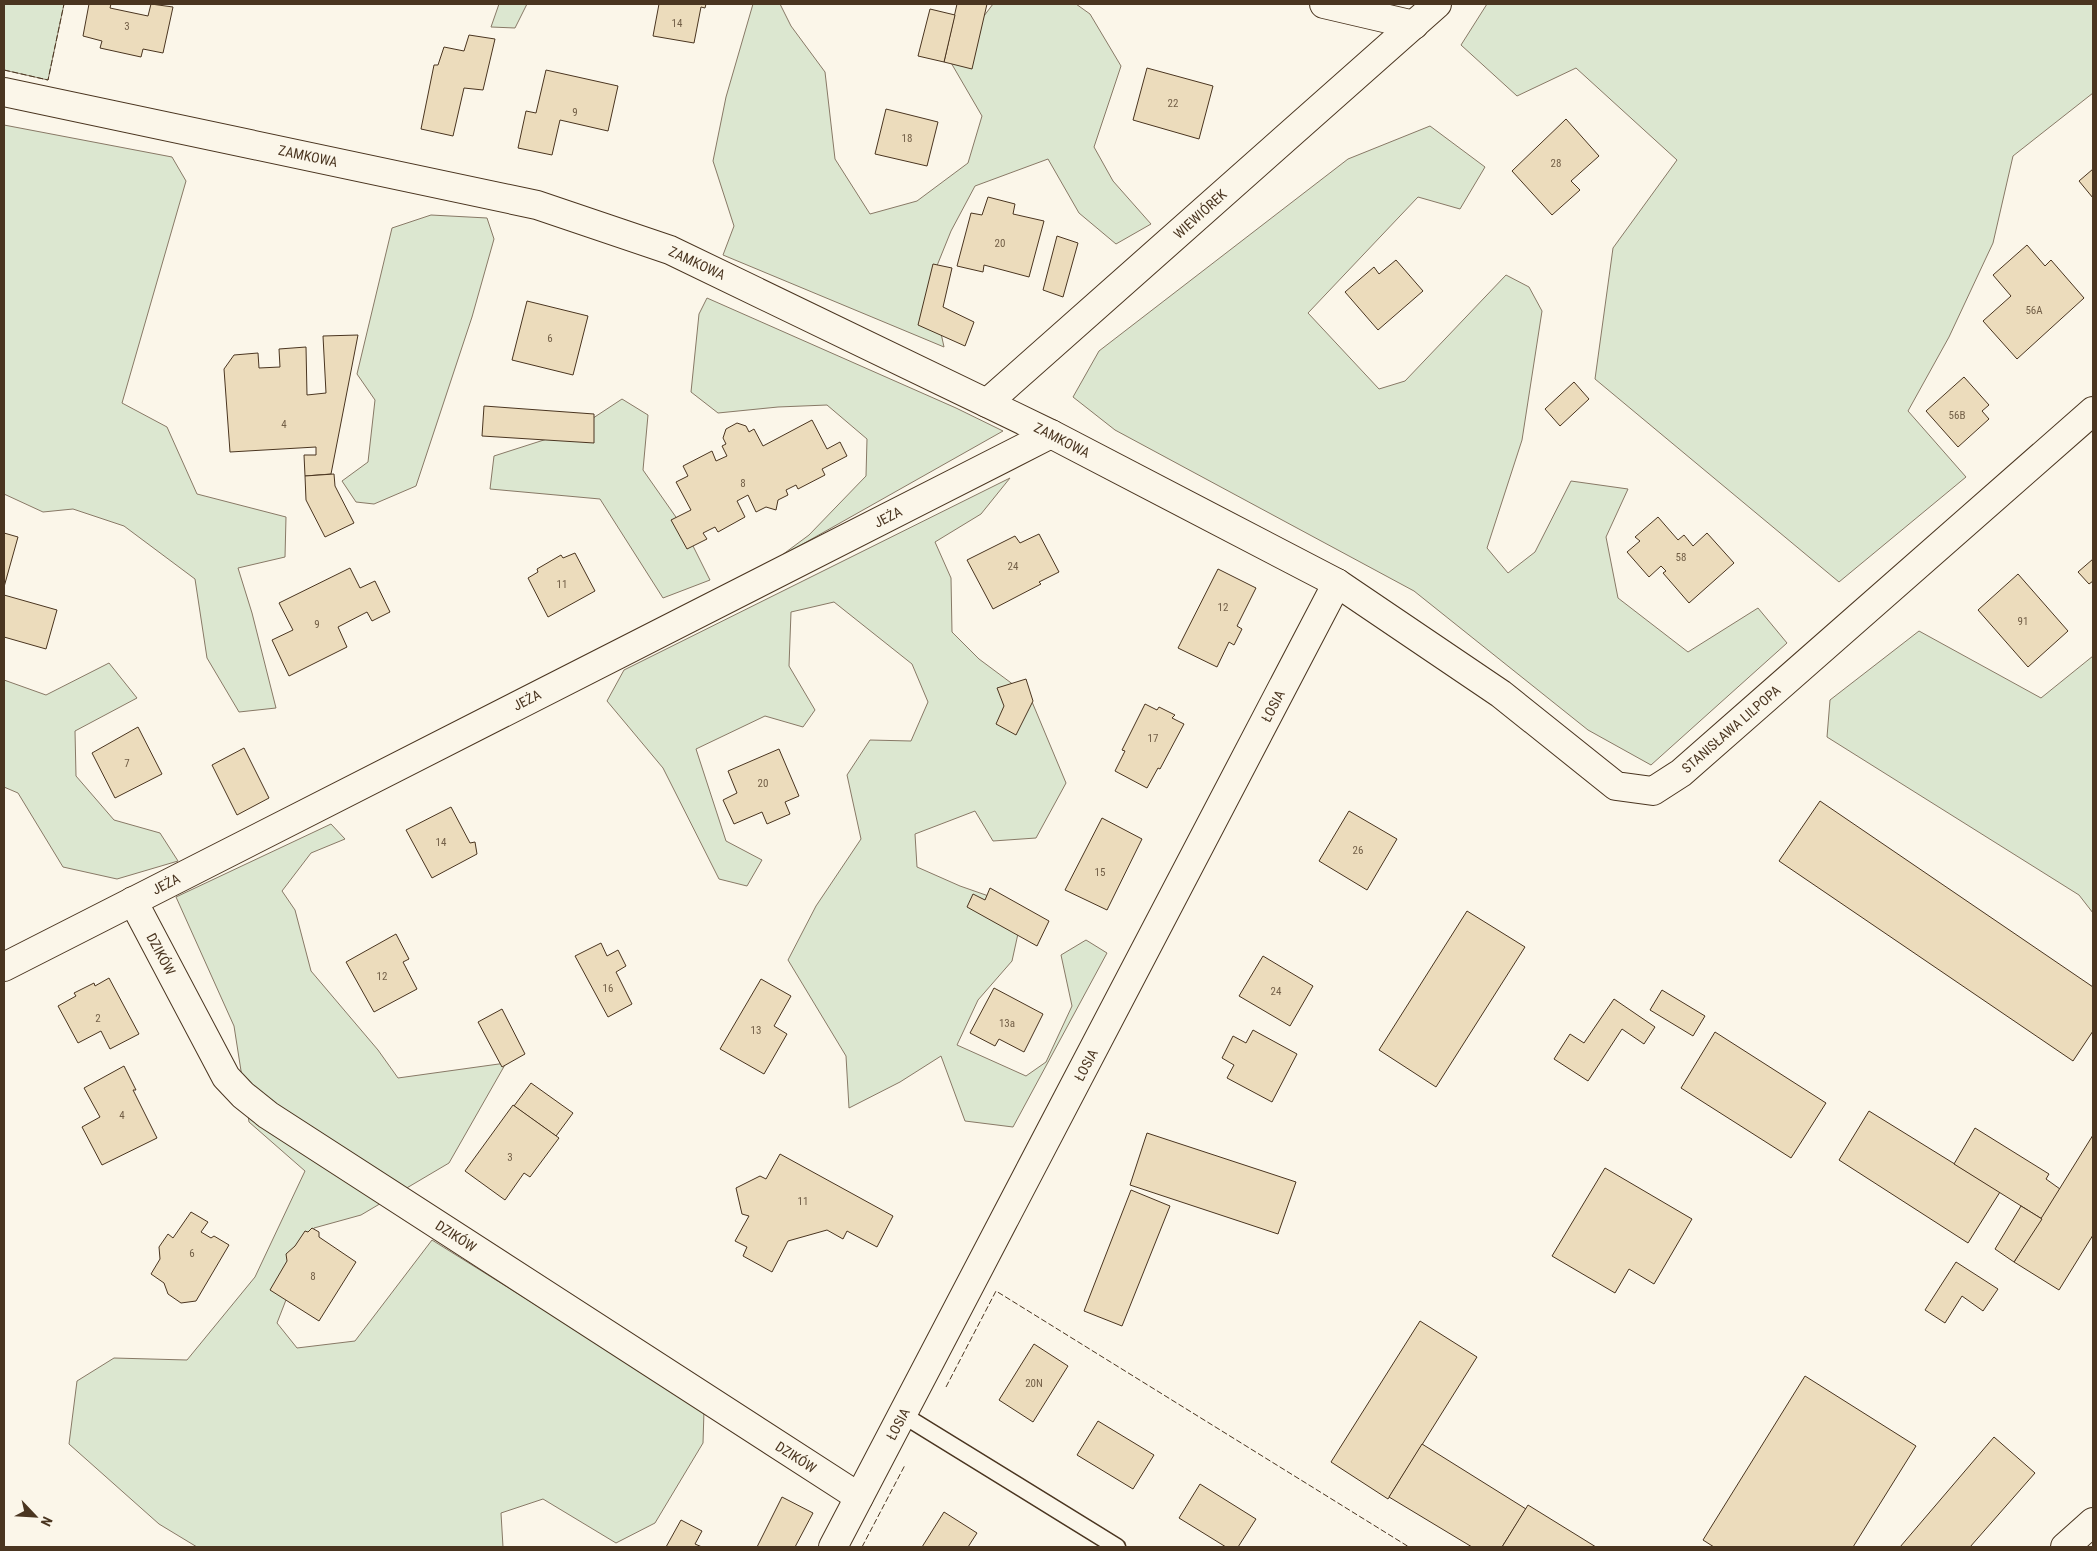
<svg xmlns="http://www.w3.org/2000/svg" width="2097" height="1551" viewBox="0 0 2097 1551" font-family="'Roboto Condensed',sans-serif">
<style>
.green{fill:#dce7d0;stroke:#887966}
.building{fill:#ecdcbc;stroke:#4a3520}
.lines{fill:none;stroke-linecap:round;stroke-linejoin:round}
.lane-casing{stroke:#4a3520;stroke-width:19}
.street-casing{stroke:#4a3520;stroke-width:30}
.lane{stroke:#fbf6e9;stroke-width:16}
.street{stroke:#fbf6e9;stroke-width:28}
.fence{stroke:#4a3520;stroke-width:1;stroke-dasharray:6 2.5;stroke-linecap:butt}
.labels{text-anchor:middle;dominant-baseline:central;stroke-width:4;stroke-linejoin:round;paint-order:stroke}
.number-label{font-size:11px;fill:#725f47}
.street-label{font-size:14px;fill:#4a3520;stroke:#fbf6e9}
</style>
<rect width="100%" height="100%" fill="#fbf6e9"/>
<g class="green">
<path d="M4,4H64L48,80L4,70Z"/>
<path d="M499,4H527L515,28L491,27Z"/>
<path d="M753,4H780L791,26L825,72L835,159L870,214L917,201L968,163L982,116L950,61L993,4H1076L1090,14L1121,66L1094,147L1113,181L1151,224L1116,244L1079,213L1048,159L975,186L951,231L930,283L944,347L723,255L734,226L713,161L726,97Z"/>
<path d="M1487,4H2093V93L2013,156L1993,243L1949,337L1908,411L1966,477L1839,582L1595,379L1613,248L1677,160L1576,68L1517,96L1461,45Z"/>
<path d="M4,125L172,157L186,181L122,403L167,427L197,494L286,517L285,557L238,568L252,613L276,708L239,712L207,658L195,579L124,526L73,509L43,512L4,494Z"/>
<path d="M1430,126L1485,167L1460,209L1418,197L1308,313L1379,389L1405,381L1506,275L1529,287L1542,311L1522,440L1487,548L1508,573L1535,552L1571,481L1628,489L1606,537L1618,598L1688,652L1758,608L1787,643L1651,765L1588,730L1414,591L1115,430L1073,397L1099,351L1348,159Z"/>
<path d="M431,215L487,218L494,239L472,317L416,486L374,504L356,502L342,481L368,462L375,400L357,374L392,228Z"/>
<path d="M707,298L956,408L1003,431L778,558L809,535L866,476L867,439L827,405L778,407L718,413L691,392L699,314Z"/>
<path d="M622,399L648,415L643,470L685,530L710,580L663,598L600,499L490,489L494,456L575,430Z"/>
<path d="M1010,478L981,514L935,542L951,578L952,632L979,659L1030,697L1066,783L1036,838L993,841L975,811L915,834L917,867L960,886L1020,907L1021,920L1012,961L978,1000L957,1045L1026,1076L1046,1062L1072,1006L1061,955L1086,940L1107,953L1013,1127L965,1121L941,1056L900,1082L849,1108L846,1056L788,960L816,906L861,839L847,775L870,740L911,741L928,702L912,664L834,602L791,612L789,666L815,710L803,727L765,716L696,749L726,841L762,860L747,886L719,879L663,768L607,701L624,670Z"/>
<path d="M1919,631L2041,698L2093,656V913L2079,895L1827,737L1830,700Z"/>
<path d="M109,663L137,698L75,731L76,776L114,820L160,833L178,861L117,879L63,867L18,793L4,787V680L46,695Z"/>
<path d="M331,824L345,839L311,853L282,891L295,910L311,971L378,1050L398,1078L506,1063L449,1163L361,1215L314,1228L277,1323L297,1348L355,1341L432,1240L704,1410L703,1443L655,1523L616,1543L543,1499L501,1513L503,1547H197L159,1524L69,1444L77,1381L114,1358L187,1360L255,1277L305,1171L249,1122L234,1026L176,897Z"/>
</g>
<g class="building">
<path d="M89,4H111L110,8L148,16L151,4L173,7L163,53L143,49L141,57L100,48L102,41L83,36Z"/>
<path d="M659,4H706L705,8L701,7L694,43L653,36Z"/>
<path d="M957,4H987L972,69L944,62Z"/>
<path d="M930,9L955,15L944,62L918,56Z"/>
<path d="M469,35L495,39L483,90L464,88L453,136L421,129L434,65H438L444,47L464,51Z"/>
<path d="M1147,68L1213,86L1199,139L1133,120Z"/>
<path d="M546,70L618,86L608,131L560,120L552,155L518,148L526,111L536,113Z"/>
<path d="M886,109L938,122L927,166L875,154Z"/>
<path d="M1566,119L1599,156L1571,181L1580,190L1552,215L1512,171Z"/>
<path d="M2093,169V198L2079,181Z"/>
<path d="M988,197L1015,204L1013,214L1044,221L1029,277L984,265L983,272L957,266L971,213L982,215Z"/>
<path d="M1057,236L1078,243L1063,297L1043,290Z"/>
<path d="M2027,245L2045,266L2051,260L2084,298L2017,359L1983,321L2011,296L1993,275Z"/>
<path d="M1396,260L1423,291L1378,330L1345,292L1374,267L1379,274Z"/>
<path d="M933,264L952,268L943,307L974,322L965,346L918,325Z"/>
<path d="M527,301L588,316L573,375L512,360Z"/>
<path d="M358,335L331,474L305,476L304,455H316V447L230,452L224,369L234,355L258,353L259,368L280,367L279,349L306,347L307,395L326,393L323,336Z"/>
<path d="M1964,377L1989,405L1982,411L1989,419L1958,447L1926,411Z"/>
<path d="M1574,382L1589,399L1560,426L1545,409Z"/>
<path d="M484,406L594,414V443L482,436Z"/>
<path d="M812,420L827,449L840,442L847,456L822,469L825,475L798,489L796,485L786,490L788,495L778,500L776,510L766,507L756,512L748,495L737,501L745,517L718,532L715,527L703,533L707,539L687,549L671,520L691,510L676,482L688,476L683,466L712,451L716,461L727,456L722,446L726,444L723,438L726,429L737,423L746,426L749,432L754,429L763,446Z"/>
<path d="M334,474L335,486L354,523L325,537L306,500L305,476Z"/>
<path d="M1658,517L1678,540L1684,535L1693,546L1707,533L1734,563L1689,603L1663,573L1666,571L1661,566L1649,577L1627,552L1640,541L1635,537Z"/>
<path d="M4,533L18,537L4,587Z"/>
<path d="M1039,534L1059,572L1039,582L1041,584L993,609L967,560L1015,536L1020,543Z"/>
<path d="M575,553L595,591L548,617L528,578L538,572L537,569L561,555L563,558Z"/>
<path d="M2093,559V581L2089,584L2078,572Z"/>
<path d="M350,568L360,588L375,581L390,612L372,621L367,612L338,627L347,647L289,676L272,640L293,630L279,603Z"/>
<path d="M1218,569L1256,588L1237,626L1242,629L1234,645L1229,642L1217,667L1178,648Z"/>
<path d="M2018,574L2068,631L2028,667L1978,610Z"/>
<path d="M4,595L57,610L46,649L4,637Z"/>
<path d="M1026,679L1033,701L1016,735L996,724L1004,706L997,688Z"/>
<path d="M1145,704L1157,710L1159,707L1175,715L1172,718L1184,724L1160,769L1158,768L1147,788L1115,771L1125,751L1122,750Z"/>
<path d="M138,727L162,774L115,798L92,753Z"/>
<path d="M244,748L269,798L237,815L212,765Z"/>
<path d="M779,749L799,796L785,802L790,814L767,824L762,812L734,824L723,800L737,793L728,771Z"/>
<path d="M1820,801L2093,987V1031L2073,1061L1779,861Z"/>
<path d="M451,807L470,843L475,842L477,854L432,878L406,830Z"/>
<path d="M1349,811L1397,839L1367,890L1319,861Z"/>
<path d="M1102,818L1142,839L1107,910L1065,890Z"/>
<path d="M990,888L1049,921L1037,946L967,907L973,894L985,900Z"/>
<path d="M1467,911L1525,947L1436,1087L1379,1050Z"/>
<path d="M396,934L409,959L403,962L417,989L374,1012L346,962Z"/>
<path d="M601,943L607,956L618,950L626,966L616,972L632,1004L608,1017L575,956Z"/>
<path d="M1263,956L1313,986L1290,1026L1239,996Z"/>
<path d="M109,978L139,1034L110,1049L101,1031L78,1043L58,1006L76,996L74,993L94,983L95,986Z"/>
<path d="M761,979L791,996L774,1026L787,1034L764,1074L720,1049Z"/>
<path d="M994,988L1043,1014L1024,1052L999,1039L995,1046L970,1033Z"/>
<path d="M1662,990L1705,1016L1693,1036L1650,1010Z"/>
<path d="M1614,999L1655,1027L1644,1044L1622,1029L1588,1081L1554,1059L1570,1034L1584,1043Z"/>
<path d="M502,1009L525,1054L502,1067L478,1022Z"/>
<path d="M1253,1030L1297,1054L1272,1102L1227,1078L1234,1065L1222,1058L1233,1036L1246,1043Z"/>
<path d="M1715,1032L1826,1103L1791,1158L1681,1088Z"/>
<path d="M124,1066L136,1090H133L157,1138L102,1165L82,1127L100,1117L84,1088Z"/>
<path d="M531,1083L573,1113L556,1136L514,1106Z"/>
<path d="M513,1105L559,1138L530,1177L524,1173L505,1200L465,1171Z"/>
<path d="M1869,1111L2000,1192L1968,1243L1839,1160Z"/>
<path d="M1975,1128L2049,1174L2046,1179L2060,1189L2042,1219L1954,1164Z"/>
<path d="M1147,1133L1296,1182L1278,1234L1130,1185Z"/>
<path d="M2093,1135V1235L2059,1290L2014,1262Z"/>
<path d="M780,1154L893,1216L877,1247L847,1231L843,1239L827,1230L788,1241L772,1272L743,1256L747,1247L735,1241L749,1216L742,1214L736,1188L760,1176L766,1179Z"/>
<path d="M1605,1168L1692,1219L1654,1284L1629,1269L1615,1293L1552,1256Z"/>
<path d="M1131,1190L1170,1206L1122,1326L1084,1311Z"/>
<path d="M2021,1206L2042,1219L2014,1262L1995,1249Z"/>
<path d="M191,1212L208,1222L201,1232L211,1238L214,1236L229,1245L196,1301L181,1303L168,1294L164,1283L151,1274L160,1259L159,1247L168,1234L173,1238Z"/>
<path d="M312,1228L319,1232V1237L356,1262L319,1321L270,1290L287,1261L286,1254L295,1246L305,1231L308,1232Z"/>
<path d="M1956,1262L1998,1289L1983,1311L1962,1296L1945,1323L1925,1310Z"/>
<path d="M1420,1321L1477,1357L1388,1499L1331,1462Z"/>
<path d="M1034,1344L1068,1366L1033,1422L999,1400Z"/>
<path d="M1805,1376L1916,1446L1853,1547H1714L1703,1540Z"/>
<path d="M1098,1421L1154,1455L1133,1489L1077,1455Z"/>
<path d="M1994,1437L2035,1473L1970,1547H1900Z"/>
<path d="M1422,1444L1526,1509L1502,1547H1472L1389,1497Z"/>
<path d="M1200,1484L1256,1519L1238,1547H1226L1179,1518Z"/>
<path d="M782,1497L813,1513L795,1547H757Z"/>
<path d="M1528,1505L1596,1547H1502Z"/>
<path d="M944,1512L977,1533L968,1547H922Z"/>
<path d="M681,1520L702,1531L695,1544L702,1547H666Z"/>
</g>
<g class="lines">
<defs>
<path id="lane" d="M903,1415L1117,1547"/>
<g id="street">
<path d="M1324,4L1414,25"/>
<path d="M4,92L537,205L670,250L1051,434L1337,583L1501,694L1616,786L1653,791L1681,773L2093,411"/>
<path d="M987,403L1437,4"/>
<path d="M133,901L226,1077L243,1095L268,1115L859,1497"/>
<path d="M4,967L1051,434"/>
<path d="M833,1547L1337,583"/>
<path d="M2065,1547L2093,1522"/>
</g>
</defs>
<use href="#lane" class="lane-casing"/>
<use href="#street" class="street-casing"/>
<use href="#lane" class="lane"/>
<use href="#street" class="street"/>
<g class="fence">
<path d="M4,70L48,80L64,4"/>
<path d="M946,1387L996,1291L1409,1547"/>
<path d="M862,1547L905,1465"/>
</g>
</g>
<g class="labels">
<g class="number-label">
<text x="677" y="23">14</text>
<text x="127" y="26">3</text>
<text x="1173" y="103">22</text>
<text x="575" y="112">9</text>
<text x="907" y="138">18</text>
<text x="1556" y="163">28</text>
<text x="1000" y="243">20</text>
<text x="2034" y="310">56A</text>
<text x="550" y="338">6</text>
<text x="1957" y="415">56B</text>
<text x="284" y="424">4</text>
<text x="743" y="483">8</text>
<text x="1681" y="557">58</text>
<text x="1013" y="566">24</text>
<text x="562" y="584">11</text>
<text x="1223" y="607">12</text>
<text x="2023" y="621">91</text>
<text x="317" y="624">9</text>
<text x="1153" y="738">17</text>
<text x="127" y="763">7</text>
<text x="763" y="783">20</text>
<text x="441" y="842">14</text>
<text x="1358" y="850">26</text>
<text x="1100" y="872">15</text>
<text x="382" y="976">12</text>
<text x="608" y="988">16</text>
<text x="1276" y="991">24</text>
<text x="98" y="1018">2</text>
<text x="1007" y="1023">13a</text>
<text x="756" y="1030">13</text>
<text x="122" y="1115">4</text>
<text x="510" y="1157">3</text>
<text x="803" y="1201">11</text>
<text x="192" y="1253">6</text>
<text x="313" y="1276">8</text>
<text x="1034" y="1383">20N</text>
</g>
<g class="street-label">
<text transform="translate(308 156) rotate(12)">ZAMKOWA</text>
<text transform="translate(1200 214) rotate(-42)">WIEWIÓREK</text>
<text transform="translate(697 263) rotate(25)">ZAMKOWA</text>
<text transform="translate(1062 440) rotate(27)">ZAMKOWA</text>
<text transform="translate(888 517) rotate(-27)">JEŻA</text>
<text transform="translate(527 700) rotate(-27)">JEŻA</text>
<text transform="translate(1273 706) rotate(-62)">ŁOSIA</text>
<text transform="translate(1731 729) rotate(-41)">STANISŁAWA LILPOPA</text>
<text transform="translate(166 884) rotate(-27)">JEŻA</text>
<text transform="translate(161 954) rotate(62)">DZIKÓW</text>
<text transform="translate(1086 1065) rotate(-62)">ŁOSIA</text>
<text transform="translate(456 1236) rotate(33)">DZIKÓW</text>
<text transform="translate(898 1424) rotate(-62)">ŁOSIA</text>
<text transform="translate(796 1457) rotate(33)">DZIKÓW</text>
</g>
</g>
<rect width="2097" height="1551" fill="none" stroke="#4a3520" stroke-width="10"/>
<g transform="translate(35 1516) rotate(115)" stroke="#fbf6e9" stroke-width="4" paint-order="stroke">
<path d="M0-4L9 19L0 12L-9 19Z" fill="#4a3520"/>
<text y="-8" font-size="14" font-weight="bold" text-anchor="middle" fill="#4a3520">N</text>
</g>
</svg>
